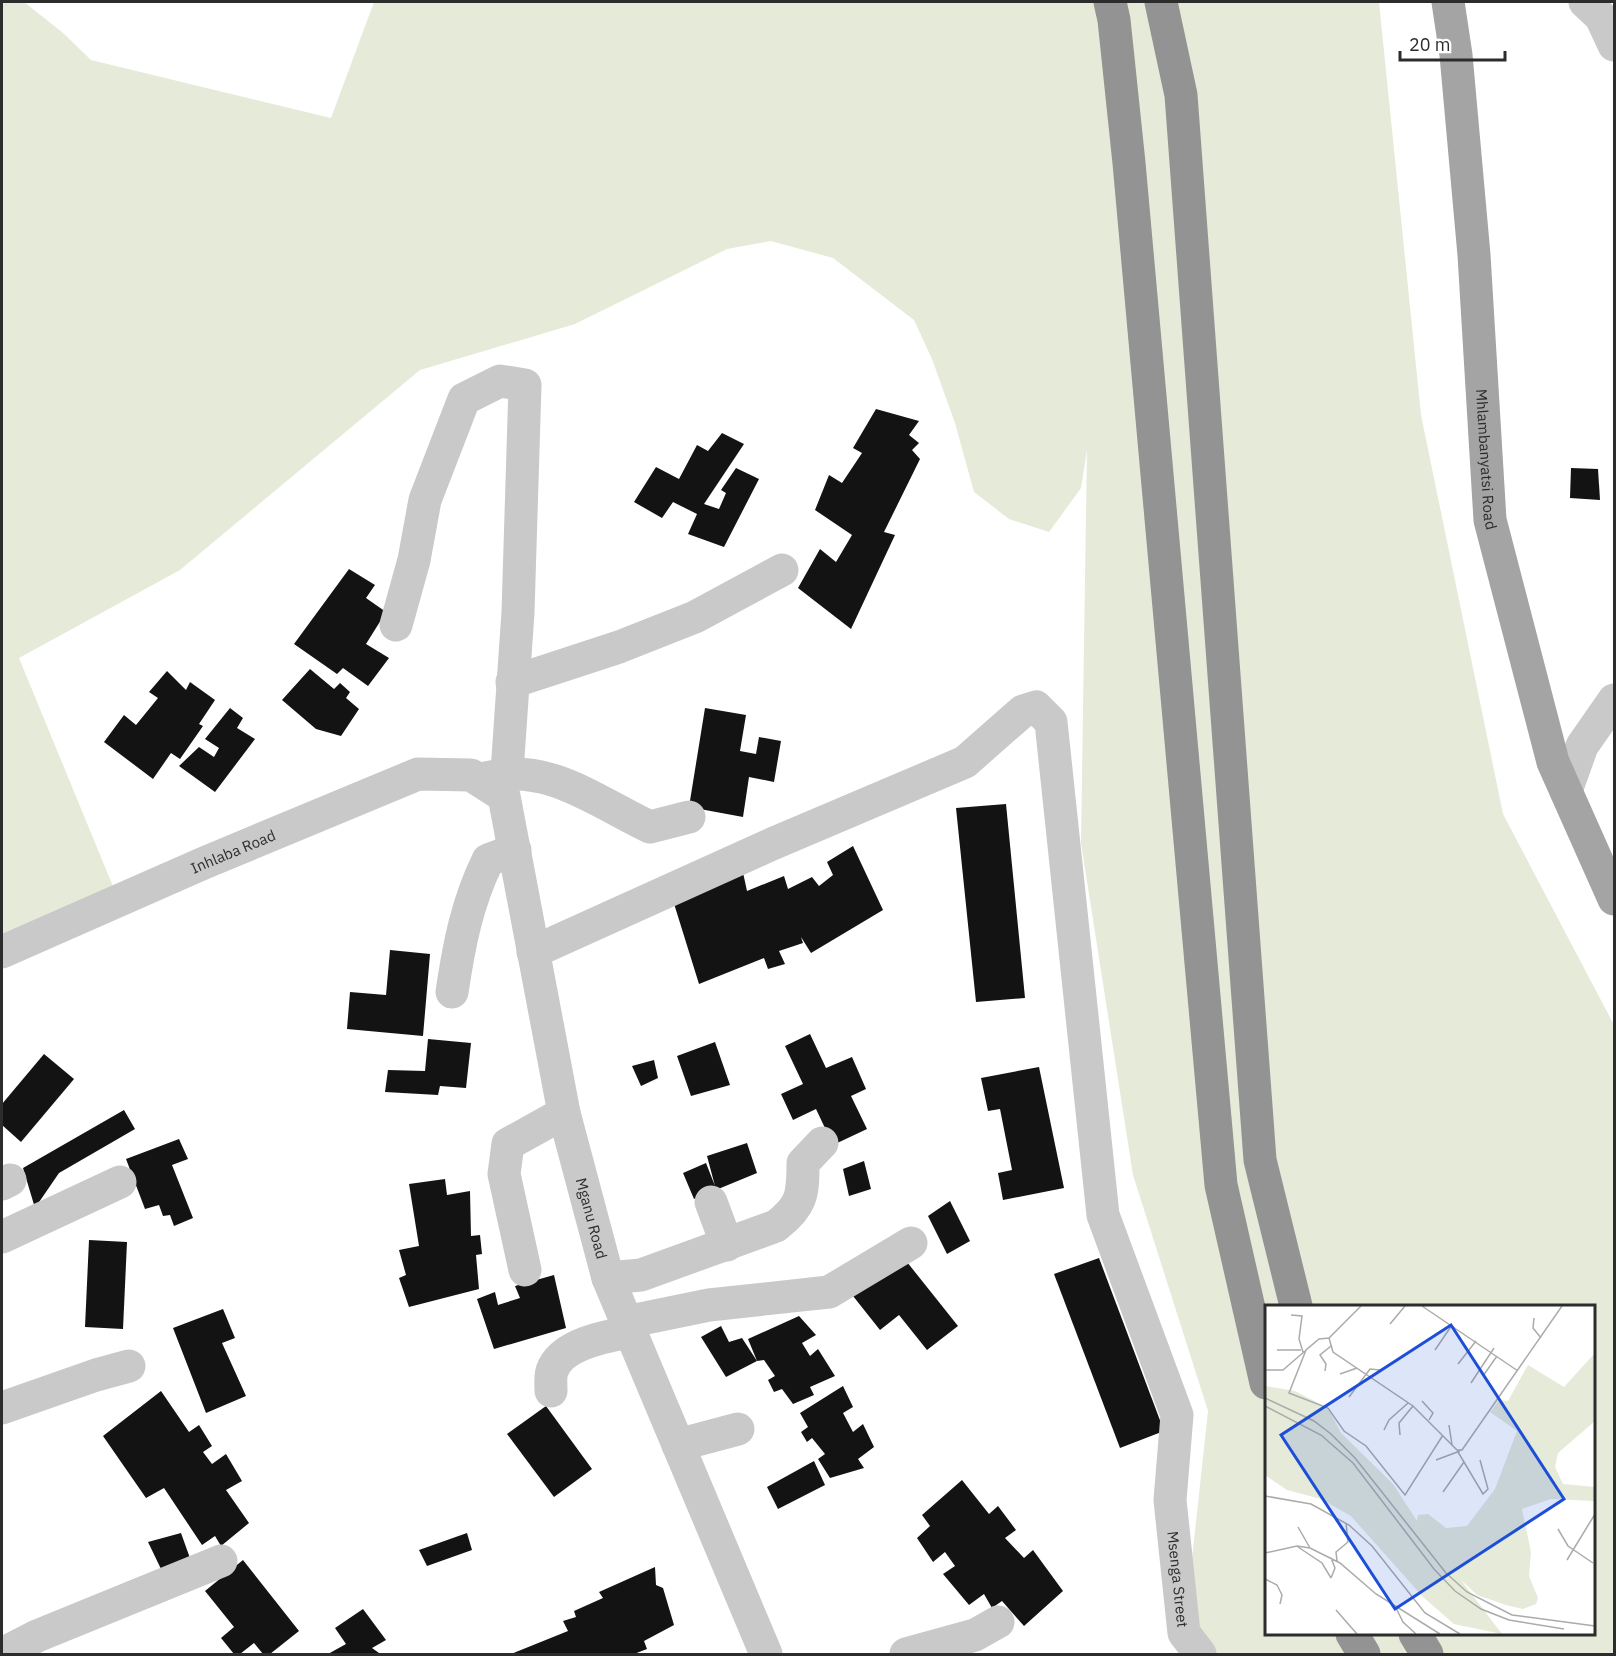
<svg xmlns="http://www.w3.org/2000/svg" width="1616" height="1656" viewBox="0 0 1616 1656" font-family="'IBM Plex Sans',sans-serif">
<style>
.green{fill:#e6ead8;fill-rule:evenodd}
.building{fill:#131313}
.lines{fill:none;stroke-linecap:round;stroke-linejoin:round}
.minor{stroke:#c9c9c9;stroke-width:33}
.major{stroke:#a4a4a4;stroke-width:33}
.highway{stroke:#939393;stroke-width:33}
.labels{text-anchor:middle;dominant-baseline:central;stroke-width:6;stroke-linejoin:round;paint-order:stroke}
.street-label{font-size:15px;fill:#2c2c2c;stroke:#fff}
.inset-road{fill:none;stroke:#ababab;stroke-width:1.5}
.view{fill:#1d4ed8;fill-opacity:0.15;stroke:#1d4ed8;stroke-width:3}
.inset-edge{fill:none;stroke:#2c2c2c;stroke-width:3}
</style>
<rect width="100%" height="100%" fill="#fff"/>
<path class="green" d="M2,2H24L62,32L91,60L331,118L374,2H1379L1421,415L1503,814L1614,1025V1654H1197L1184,1633L1208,1411L1133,1175L1081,843L1087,450L1081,488L1049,532L1009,519L974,492L955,423L932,359L914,320L833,258L771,241L727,249L575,324L420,370L180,570L19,658L119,901L2,949ZM1266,1306H1594V1634H1266Z"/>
<g class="building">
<path d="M876,409L919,421L909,435L919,443L912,450L920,459L884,532L895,535L851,629L798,588L820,549L836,562L852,535L815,510L829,475L842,483L862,453L853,448Z"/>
<path d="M722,433L744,444L704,504L719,509L726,493L721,490L736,468L759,479L724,547L688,534L697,514L673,502L662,518L634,502L656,467L679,479L697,445L708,451Z"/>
<path d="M1571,468L1598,469L1600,500L1570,498Z"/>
<path d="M349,569L375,585L366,598L386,612L366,644L389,658L368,686L343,668L337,674L294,644Z"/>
<path d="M310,669L334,689L340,683L350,692L346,698L359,709L341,736L316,729L282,700Z"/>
<path d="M167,671L186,690L190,682L215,700L199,724L203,726L180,759L171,753L153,779L104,742L124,715L136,725L158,698L149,692Z"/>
<path d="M230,708L243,718L237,728L255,739L215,792L179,766L199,747L214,757L219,748L205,739Z"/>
<path d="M705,708L746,715L740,751L756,754L759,737L781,741L774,782L749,777L743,817L689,807Z"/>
<path d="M1006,804L1025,998L976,1002L956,808Z"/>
<path d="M853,846L883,910L811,953L801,937L803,943L779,951L785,964L768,969L764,958L699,984L671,894L742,868L747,891L784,876L788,889L812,877L819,886L833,875L827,862Z"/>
<path d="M390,950L430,954L423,1036L347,1029L350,992L386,995Z"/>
<path d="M810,1034L826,1068L852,1057L866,1089L851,1096L867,1129L833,1145L816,1109L793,1120L781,1094L803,1084L785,1046Z"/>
<path d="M428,1039L471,1043L466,1088L440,1086L438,1095L385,1092L388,1070L425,1071Z"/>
<path d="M715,1042L730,1085L691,1096L677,1056Z"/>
<path d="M44,1054L74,1079L21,1142L2,1125V1104Z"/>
<path d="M654,1060L658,1078L641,1086L632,1066Z"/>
<path d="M1039,1067L1064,1188L1003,1200L998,1173L1012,1170L1000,1109L988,1111L981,1078Z"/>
<path d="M124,1110L135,1129L59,1173L35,1208L23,1168Z"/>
<path d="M179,1139L188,1159L172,1165L193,1218L174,1226L170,1215L163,1216L159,1205L145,1209L126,1159Z"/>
<path d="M747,1143L757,1173L694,1199L683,1173L706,1163L715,1186L707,1156Z"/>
<path d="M864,1161L871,1189L849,1196L843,1169Z"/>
<path d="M445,1179L447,1195L470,1191L471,1236L480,1235L482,1254L476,1255L479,1289L409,1307L399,1278L406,1275L399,1250L419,1246L409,1184Z"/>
<path d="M950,1201L970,1241L947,1254L928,1216Z"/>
<path d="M89,1240L127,1242L123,1329L85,1327Z"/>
<path d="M903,1257L958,1326L927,1350L899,1315L880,1330L853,1296Z"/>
<path d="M1099,1258L1164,1431L1120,1448L1054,1274Z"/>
<path d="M554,1275L566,1328L494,1349L477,1299L495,1292L498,1305L520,1298L515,1286Z"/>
<path d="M223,1309L235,1338L222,1343L246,1396L206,1413L173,1328Z"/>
<path d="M799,1316L816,1335L802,1343L810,1356L818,1349L835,1376L810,1387L814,1395L793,1404L782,1389L774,1392L768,1380L775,1376L764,1360L757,1361L748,1339Z"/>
<path d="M721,1326L729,1342L742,1338L757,1361L726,1377L701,1337Z"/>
<path d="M843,1386L853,1407L843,1413L853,1432L863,1424L874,1447L858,1459L864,1468L830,1478L818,1459L825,1454L812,1438L807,1442L801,1432L808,1427L800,1413Z"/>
<path d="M161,1391L189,1432L199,1425L212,1446L203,1452L212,1464L226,1454L242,1481L226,1490L249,1523L221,1546L215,1536L202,1545L164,1488L146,1498L103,1436Z"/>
<path d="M546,1406L592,1469L554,1497L507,1434Z"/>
<path d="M814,1461L825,1485L778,1509L767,1487Z"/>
<path d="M962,1480L989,1514L998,1506L1016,1530L1005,1538L1024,1558L1033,1550L1063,1591L1024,1626L1002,1601L992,1608L984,1594L969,1605L943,1574L955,1566L945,1552L933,1562L917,1538L930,1526L922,1515Z"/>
<path d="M181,1533L191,1561L162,1571L148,1542Z"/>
<path d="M467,1533L472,1550L427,1566L419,1550Z"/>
<path d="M243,1560L299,1631L270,1654H263L254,1643L240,1654H234L221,1638L234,1627L205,1591Z"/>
<path d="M655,1567L656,1585L663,1588L674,1625L644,1641L647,1649L634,1654H511L568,1631L563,1621L576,1617L574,1611L603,1598L599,1592Z"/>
<path d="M363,1609L386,1640L372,1648L379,1653L328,1654L346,1644L335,1628Z"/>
</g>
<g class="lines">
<g class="minor">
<path d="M1585,2L1601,17L1614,45"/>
<path d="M396,625L414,560L425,500L464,399L500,381L525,385L518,612L507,772"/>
<path d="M512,682L619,647L695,617L782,570"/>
<path d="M486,778C546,761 597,802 650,827L689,817"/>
<path d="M1566,791L1582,746L1614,700"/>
<path id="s1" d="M2,952L204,863L418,774L471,775L504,796L564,1113L608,1278L766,1654"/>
<path id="s2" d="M533,952L772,844L965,762L1023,711L1036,707L1051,722L1103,1215L1177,1415L1170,1500L1184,1633L1200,1654"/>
<path d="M452,992C459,945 467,903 488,860L515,850"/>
<path d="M2,1184L10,1180"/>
<path d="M711,1202L727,1245"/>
<path d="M2,1237L120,1182"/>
<path d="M525,1270L504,1174L508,1144L564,1113"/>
<path d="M608,1278L641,1275L776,1226C802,1206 803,1195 803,1163L822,1143"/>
<path d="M626,1322L709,1305L829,1292L911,1243"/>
<path d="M551,1391C551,1385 550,1377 552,1371C561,1344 606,1336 631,1332"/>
<path d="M2,1408L96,1375L129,1366"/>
<path d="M678,1445L738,1429"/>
<path d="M2,1654L37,1636L221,1561"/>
<path d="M906,1654L975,1635L998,1622"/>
</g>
<path class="major" id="s3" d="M1448,2L1456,55L1474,255L1490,520L1553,762L1614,899"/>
<g class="highway">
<path d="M1110,2L1114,20L1129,163L1221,1185L1266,1383"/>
<path d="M1161,2L1181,95L1260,1160L1296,1306"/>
<path d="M1352,1634L1364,1654"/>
<path d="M1415,1634L1427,1654"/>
</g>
</g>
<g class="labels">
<g class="street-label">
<text stroke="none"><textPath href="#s3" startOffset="459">Mhlambanyatsi Road</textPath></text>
<text stroke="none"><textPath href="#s1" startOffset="252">Inhlaba Road</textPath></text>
<text stroke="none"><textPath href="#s1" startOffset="976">Mganu Road</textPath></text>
<text stroke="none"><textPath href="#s2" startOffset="1458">Msenga Street</textPath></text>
</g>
</g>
<g transform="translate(1265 1305)">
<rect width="330" height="330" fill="#fff"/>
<path d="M330,48V116L293,148L290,162L298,179L330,182V196L286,194L257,204L266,247L264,271L273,293L271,299L258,304L241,300L212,290L196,275L237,329L189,319L158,292L86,211L56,194L22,185L0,170V81L30,86L63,103L76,128L128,179L152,216L153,210L163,209L181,223L202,221L230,184L252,126L225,107L234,95L243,96L263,60L299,82Z" fill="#e6ead8"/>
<path class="inset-road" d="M96,1L64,33L54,34L41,45L24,88L63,103L79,126L101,141L140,190L178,130M157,1L253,66M26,10L37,11L34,34L38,47M269,13L268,23L276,33M125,19L140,1M64,33L68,47L148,101L192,145H197L297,1M12,45H36M170,45L187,20M193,59L211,36M0,65H18L40,46M60,66L61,59L55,50L66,41M75,69L92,63M218,71L232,51M206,78L229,43M84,92L105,64L115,65M0,93L49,116L66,129L90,153L181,268L202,287L247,310L330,321M157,96L168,108L164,115M0,101L56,130L88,158L169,264L190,286L216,304L244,315L299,324M184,120L187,140M119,125L124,115L143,98M135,130L134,118L148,101M193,147L218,189L223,184L215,155M171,155L195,146M178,187L199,157M0,191L46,199L84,220L107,241L160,308L195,329M33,222L45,243M293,224L303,241L328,258M33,242L57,258L66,273M0,248L32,241L45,243L75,258L111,289L175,329M66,253L70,263L66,273M302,255L330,209M72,256L71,247L83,237L81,218M0,274L12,280L17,290L15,299M130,301L138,317L151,329M71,305L92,329"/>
<path class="view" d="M186,20L299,194L130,304L16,130Z"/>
<rect width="330" height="330" class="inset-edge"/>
</g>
<rect width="1616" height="1656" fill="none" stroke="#2c2c2c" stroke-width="6"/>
<path d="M1400 51v9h105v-9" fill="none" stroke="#2c2c2c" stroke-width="3"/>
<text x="1409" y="51" font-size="18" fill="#2c2c2c" stroke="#ffffff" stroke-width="4.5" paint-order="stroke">20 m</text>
</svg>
